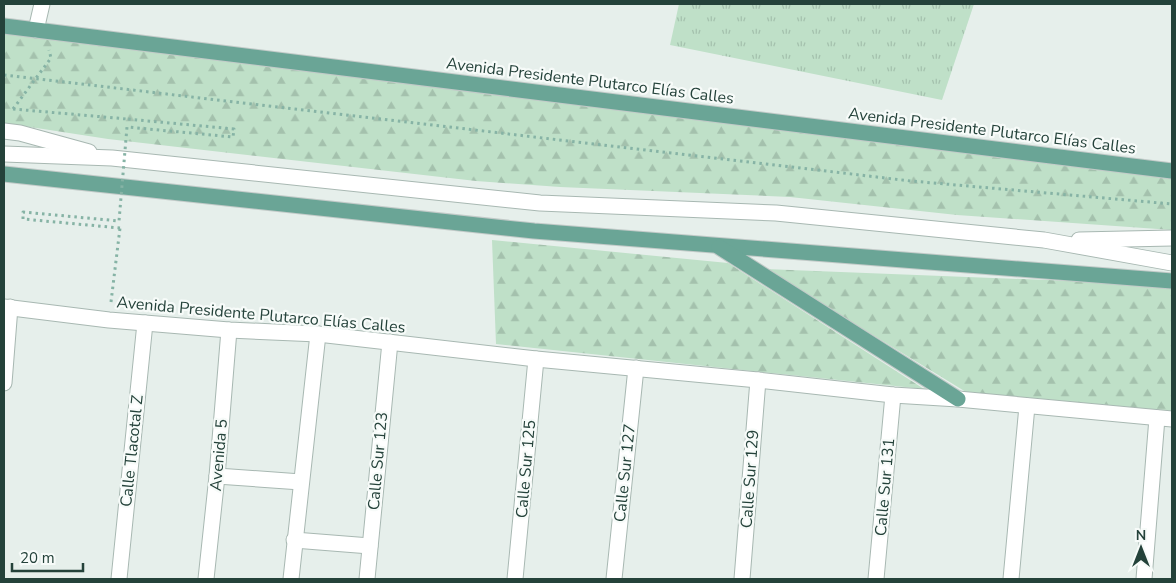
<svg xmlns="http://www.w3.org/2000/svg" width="1176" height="583" viewBox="0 0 1176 583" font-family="'Nunito Sans',sans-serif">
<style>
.grass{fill:url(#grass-tufts)}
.forest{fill:url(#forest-firs)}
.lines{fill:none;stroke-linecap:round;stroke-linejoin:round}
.minor-casing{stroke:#a8b8b2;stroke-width:17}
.major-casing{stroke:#c2cac8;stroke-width:17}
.path{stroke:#86b3a5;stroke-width:3;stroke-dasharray:2.5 4;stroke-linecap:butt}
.minor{stroke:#fff;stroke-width:15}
.major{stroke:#6aa596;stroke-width:15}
.path-bridge{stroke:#86b3a5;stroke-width:3;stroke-dasharray:2.5 4;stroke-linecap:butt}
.labels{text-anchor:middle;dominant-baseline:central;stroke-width:4.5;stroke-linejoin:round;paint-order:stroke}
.street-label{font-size:16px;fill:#24423a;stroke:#f7fbf9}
</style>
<defs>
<pattern id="grass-tufts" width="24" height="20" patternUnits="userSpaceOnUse" patternTransform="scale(1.25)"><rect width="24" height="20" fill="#bfe0c8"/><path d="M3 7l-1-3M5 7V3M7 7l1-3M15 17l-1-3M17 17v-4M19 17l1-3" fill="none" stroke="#a4c1ad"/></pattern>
<pattern id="forest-firs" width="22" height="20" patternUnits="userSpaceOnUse" patternTransform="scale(1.25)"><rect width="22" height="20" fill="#bfe0c8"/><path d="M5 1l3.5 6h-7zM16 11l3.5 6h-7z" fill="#a4c1ad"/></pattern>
</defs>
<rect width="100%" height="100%" fill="#e6efeb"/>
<path class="grass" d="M679,4H974L942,100L670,45Z"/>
<g class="forest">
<path d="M4,33L1172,179V230L957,215L790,197L560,187L476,181L108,139L4,123Z"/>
<path d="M492,240L728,263L924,389L496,344Z"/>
<path d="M765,269L1172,285V411L966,392Z"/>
</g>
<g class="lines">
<defs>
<g id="minor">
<path d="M36,30L42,4"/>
<path d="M4,131L20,133L89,152"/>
<path d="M4,154L112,158L540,203L776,213L1044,240L1172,263"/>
<path d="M1079,240L1172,238"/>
<path d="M4,307L109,320L229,330L318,334L536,359L758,380L893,395L958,399L1172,419"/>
<path d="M4,383L10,307"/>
<path d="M217,476L301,482"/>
<path d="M294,540L370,546"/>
<path d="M119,579L145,323"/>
<path d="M206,579L217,476L229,330"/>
<path d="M291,579L318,334"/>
<path d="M367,579L390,342"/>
<path d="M515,579L536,359"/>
<path d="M614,579L636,368"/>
<path d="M742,579L758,380"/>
<path d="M876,579L893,395"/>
<path d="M1011,579L1027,406"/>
<path d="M1144,579L1157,418"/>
</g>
<g id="major">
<path d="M4,26L1172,171"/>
<path d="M4,174L534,231L1172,281"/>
<path d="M719,247L958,399"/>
</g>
</defs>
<use href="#minor" class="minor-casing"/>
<use href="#major" class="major-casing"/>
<g class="path">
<path d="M4,75L911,181L1172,204"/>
<path d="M13,109L127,119"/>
<path d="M13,109L51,58L49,50"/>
<path d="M111,302L120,228"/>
</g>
<use href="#minor" class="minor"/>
<use href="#major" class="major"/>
<path class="path-bridge" d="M120,228L23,219V212L119,221L127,127L233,137L234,129L127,119"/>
</g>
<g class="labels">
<g class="street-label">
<text transform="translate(590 81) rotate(7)">Avenida Presidente Plutarco Elías Calles</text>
<text transform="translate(992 131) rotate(7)">Avenida Presidente Plutarco Elías Calles</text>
<text transform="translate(261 315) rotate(5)">Avenida Presidente Plutarco Elías Calles</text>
<text transform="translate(132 451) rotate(-84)">Calle Tlacotal Z</text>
<text transform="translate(219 455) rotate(-85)">Avenida 5</text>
<text transform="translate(378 461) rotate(-85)">Calle Sur 123</text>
<text transform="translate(526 469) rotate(-85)">Calle Sur 125</text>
<text transform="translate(625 473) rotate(-84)">Calle Sur 127</text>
<text transform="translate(750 479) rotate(-86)">Calle Sur 129</text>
<text transform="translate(885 487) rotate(-85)">Calle Sur 131</text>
</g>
</g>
<rect width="1176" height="583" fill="none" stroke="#24423a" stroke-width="10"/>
<g transform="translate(1141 548)" stroke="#f7fbf9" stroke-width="4" paint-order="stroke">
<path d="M0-4L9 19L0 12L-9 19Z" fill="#24423a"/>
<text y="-8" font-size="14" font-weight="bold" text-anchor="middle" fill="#24423a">N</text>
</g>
<path d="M12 563v8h71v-8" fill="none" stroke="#24423a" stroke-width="2.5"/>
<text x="20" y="563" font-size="15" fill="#24423a" stroke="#f7fbf9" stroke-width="4" paint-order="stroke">20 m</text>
</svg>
